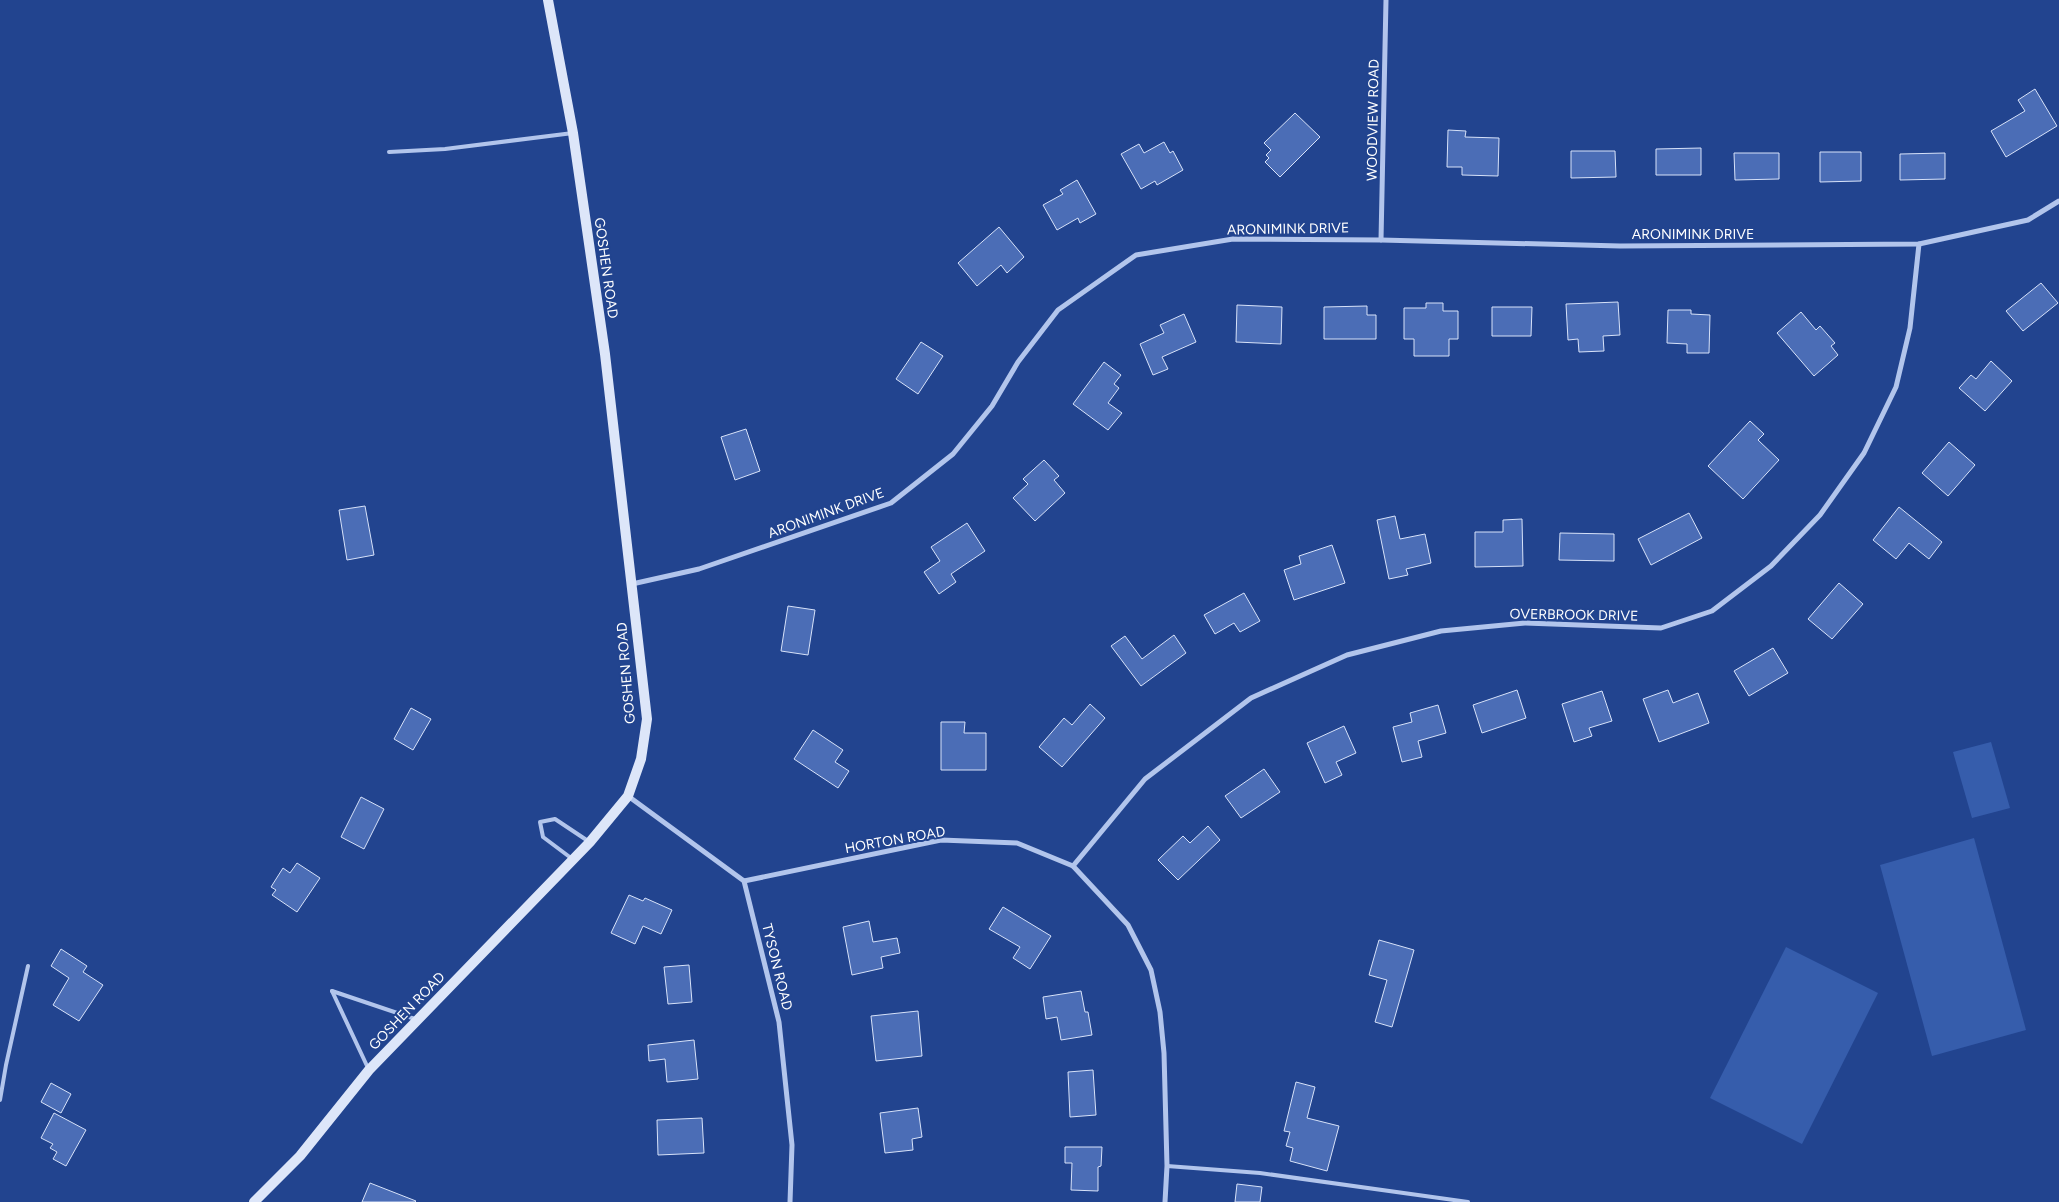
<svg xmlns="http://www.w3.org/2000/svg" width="2059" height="1202" viewBox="0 0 2059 1202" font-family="Figtree,sans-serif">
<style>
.green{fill:#365dac}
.building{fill:#4b6db6;stroke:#d7e2f9}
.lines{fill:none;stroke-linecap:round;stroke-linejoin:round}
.lane{stroke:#b2c5ec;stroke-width:4}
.street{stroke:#b2c5ec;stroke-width:5}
.secondary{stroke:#dde6f9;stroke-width:10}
.labels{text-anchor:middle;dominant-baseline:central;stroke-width:4;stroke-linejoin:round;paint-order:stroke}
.street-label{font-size:14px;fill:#fff;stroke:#22448f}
</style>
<rect width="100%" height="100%" fill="#22448f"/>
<g class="green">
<path d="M1991,742L2010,808L1972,818L1953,752Z"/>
<path d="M1974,838L2026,1030L1932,1056L1880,865Z"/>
<path d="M1786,947L1878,993L1802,1144L1710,1098Z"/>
</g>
<g class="building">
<path d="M2035,89L2057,126L2006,157L1991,131L2025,111L2018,100Z"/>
<path d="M1295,113L1320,137L1280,177L1265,162L1269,158L1266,155L1271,150L1264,143Z"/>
<path d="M1448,130L1466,131L1465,137L1499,138L1498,176L1462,175V167H1447Z"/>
<path d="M1164,142L1170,153L1173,151L1183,170L1157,185L1155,181L1141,189L1121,154L1139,144L1144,153Z"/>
<path d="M1701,148V175H1656V149Z"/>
<path d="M1571,151H1615L1616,177L1571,178Z"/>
<path d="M1820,152H1861V181L1820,182Z"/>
<path d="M1734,153H1779V179L1735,180Z"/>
<path d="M1945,153V179L1900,180V154Z"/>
<path d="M1077,180L1096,214L1080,223L1078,218L1057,230L1043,205L1063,194L1060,190Z"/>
<path d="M999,227L1024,257L1007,273L1001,265L977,286L958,263Z"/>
<path d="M2041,283L2058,303L2023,331L2006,311Z"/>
<path d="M1618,302L1620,335L1603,336L1604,351L1579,352L1578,339L1568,340L1566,304Z"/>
<path d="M1426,303H1443V311H1458V339H1449V356H1414V339H1404V308H1426Z"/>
<path d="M1237,305L1282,307L1281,344L1236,342Z"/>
<path d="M1367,306V315H1376V339H1324V307Z"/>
<path d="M1492,307H1532L1531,336H1492Z"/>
<path d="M1668,310H1691V314L1710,315L1709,353H1687V344L1667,343Z"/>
<path d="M1801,312L1816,330L1820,326L1835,343L1831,346L1838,355L1814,376L1777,333Z"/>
<path d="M1184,314L1196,342L1162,357L1168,369L1153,375L1140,344L1164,333L1160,325Z"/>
<path d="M921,342L943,356L918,394L896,379Z"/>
<path d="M1991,361L2012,381L1985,411L1959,388L1971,375L1976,379Z"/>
<path d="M1104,362L1121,375L1114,384L1119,388L1108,403L1122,413L1108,430L1073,404Z"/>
<path d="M1750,421L1764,434L1758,440L1779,460L1743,499L1708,466Z"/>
<path d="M746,429L760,471L735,480L721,437Z"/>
<path d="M1949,442L1975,465L1948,496L1922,473Z"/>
<path d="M1044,460L1059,476L1054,480L1065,493L1035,521L1013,498L1028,484L1023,479Z"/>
<path d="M365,506L374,555L347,560L339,510Z"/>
<path d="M1899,507L1942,542L1929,559L1909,543L1896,559L1873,540Z"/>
<path d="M1689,513L1702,538L1651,565L1638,539Z"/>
<path d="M1395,516L1400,539L1425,534L1431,563L1406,569L1408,575L1389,579L1377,520Z"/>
<path d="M1522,519L1523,566L1475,567V532H1503V520Z"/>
<path d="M967,523L985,551L951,574L956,582L939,594L924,572L940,561L931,547Z"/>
<path d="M1560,533L1614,534V561L1559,560Z"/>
<path d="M1332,545L1345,583L1294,600L1284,570L1301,564L1299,556Z"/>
<path d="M1839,583L1863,604L1832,639L1808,619Z"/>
<path d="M1244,593L1260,621L1240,632L1234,623L1215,634L1204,615Z"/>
<path d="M788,606L815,610L808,655L781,651Z"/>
<path d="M1174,635L1186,653L1141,686L1111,646L1125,636L1142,659Z"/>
<path d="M1773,648L1788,673L1749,696L1734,671Z"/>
<path d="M1517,690L1526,718L1482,733L1473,705Z"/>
<path d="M1668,690L1673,703L1698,693L1709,723L1659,742L1643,699Z"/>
<path d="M1602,691L1612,721L1589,728L1592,736L1574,742L1562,704Z"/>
<path d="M1090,704L1105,718L1062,767L1039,747L1064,718L1072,725Z"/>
<path d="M1438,705L1446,733L1418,741L1422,757L1402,762L1393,727L1412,722L1410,713Z"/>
<path d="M411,708L431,719L413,750L394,739Z"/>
<path d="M941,722H965L964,733H986V770H941Z"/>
<path d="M1344,726L1356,753L1336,762L1342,775L1325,783L1307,743Z"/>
<path d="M813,730L843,750L835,762L849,771L838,788L794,759Z"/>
<path d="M1264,769L1280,792L1241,818L1225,796Z"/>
<path d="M361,797L384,809L364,849L341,837Z"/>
<path d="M1208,826L1220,840L1178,880L1158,860L1183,836L1190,843Z"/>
<path d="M297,863L320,878L297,912L272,895L276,890L271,887L283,868L290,873Z"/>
<path d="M629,895L643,901L645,898L672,910L661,934L643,926L635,944L611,933Z"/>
<path d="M1003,907L1051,936L1030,969L1013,958L1020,947L989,929Z"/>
<path d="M869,921L873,942L897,938L900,953L881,957L883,968L852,975L843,927Z"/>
<path d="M1379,940L1414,950L1392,1027L1375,1022L1387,980L1369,975Z"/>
<path d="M61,949L87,966L83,972L103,985L79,1021L53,1005L69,978L51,966Z"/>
<path d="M689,965L692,1002L668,1004L664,967Z"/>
<path d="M1081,991L1085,1012H1088L1092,1035L1061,1040L1057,1017L1046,1019L1043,997Z"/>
<path d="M918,1011L922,1056L876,1061L871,1016Z"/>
<path d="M694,1040L698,1079L667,1082L665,1059L649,1061L648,1045Z"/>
<path d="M1093,1070L1096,1115L1070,1117L1068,1072Z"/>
<path d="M1296,1082L1315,1087L1307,1118L1339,1126L1327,1171L1290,1161L1293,1148L1286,1146L1290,1132L1284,1131Z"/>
<path d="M51,1083L71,1094L61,1113L41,1102Z"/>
<path d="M918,1108L922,1137L912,1139L913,1150L885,1153L880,1113Z"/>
<path d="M54,1113L86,1130L66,1166L53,1159L57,1152L50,1148L53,1144L41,1138Z"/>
<path d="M702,1118L704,1153L658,1155L657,1120Z"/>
<path d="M1065,1147H1102L1101,1166L1098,1167V1191L1071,1190L1072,1163H1065Z"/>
<path d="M370,1183L416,1201L415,1202H362Z"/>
<path d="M1237,1184L1262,1187L1260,1202H1235Z"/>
</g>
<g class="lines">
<g class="lane">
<path d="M389,152L445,149L573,133"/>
<path d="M571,858L543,837L540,822L555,819L588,841"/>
<path d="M332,991L415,1019"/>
<path d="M332,991L368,1068"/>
<path d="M0,1100L6,1065L28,966"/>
<path d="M1167,1166L1260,1173L1468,1202"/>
</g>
<g class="street">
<path d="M1381,240L1386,0"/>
<path d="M632,584L699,569L891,503L953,454L992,406L1018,362L1058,310L1136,255L1233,239L1381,240L1620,246L1919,244L2028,220L2059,201"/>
<path d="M628,796L744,881L779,1022L792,1145L790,1202"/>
<path d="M1073,866L1145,779L1251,698L1347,655L1441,631L1525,623L1661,628L1712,611L1771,566L1820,515L1864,453L1896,387L1910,328L1919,244"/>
<path d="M744,881L941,840L1017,843L1073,866L1128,925L1151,970L1160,1012L1164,1053L1167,1166L1165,1202"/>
</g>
<path class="secondary" d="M254,1202L300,1156L369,1070L590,842L628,796L641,759L647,719L605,354L573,133L548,0"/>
</g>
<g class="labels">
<g class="street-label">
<text transform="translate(1373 120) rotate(-89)">WOODVIEW ROAD</text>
<text transform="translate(1288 229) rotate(-1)">ARONIMINK DRIVE</text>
<text x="1693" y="234">ARONIMINK DRIVE</text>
<text transform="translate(606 268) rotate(82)">GOSHEN ROAD</text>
<text transform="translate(826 513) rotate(-20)">ARONIMINK DRIVE</text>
<text transform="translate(1574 615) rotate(1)">OVERBROOK DRIVE</text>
<text transform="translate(626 673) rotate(-95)">GOSHEN ROAD</text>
<text transform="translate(895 840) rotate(-10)">HORTON ROAD</text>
<text transform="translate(777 967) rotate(76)">TYSON ROAD</text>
<text transform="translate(407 1011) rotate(-46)">GOSHEN ROAD</text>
</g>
</g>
</svg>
